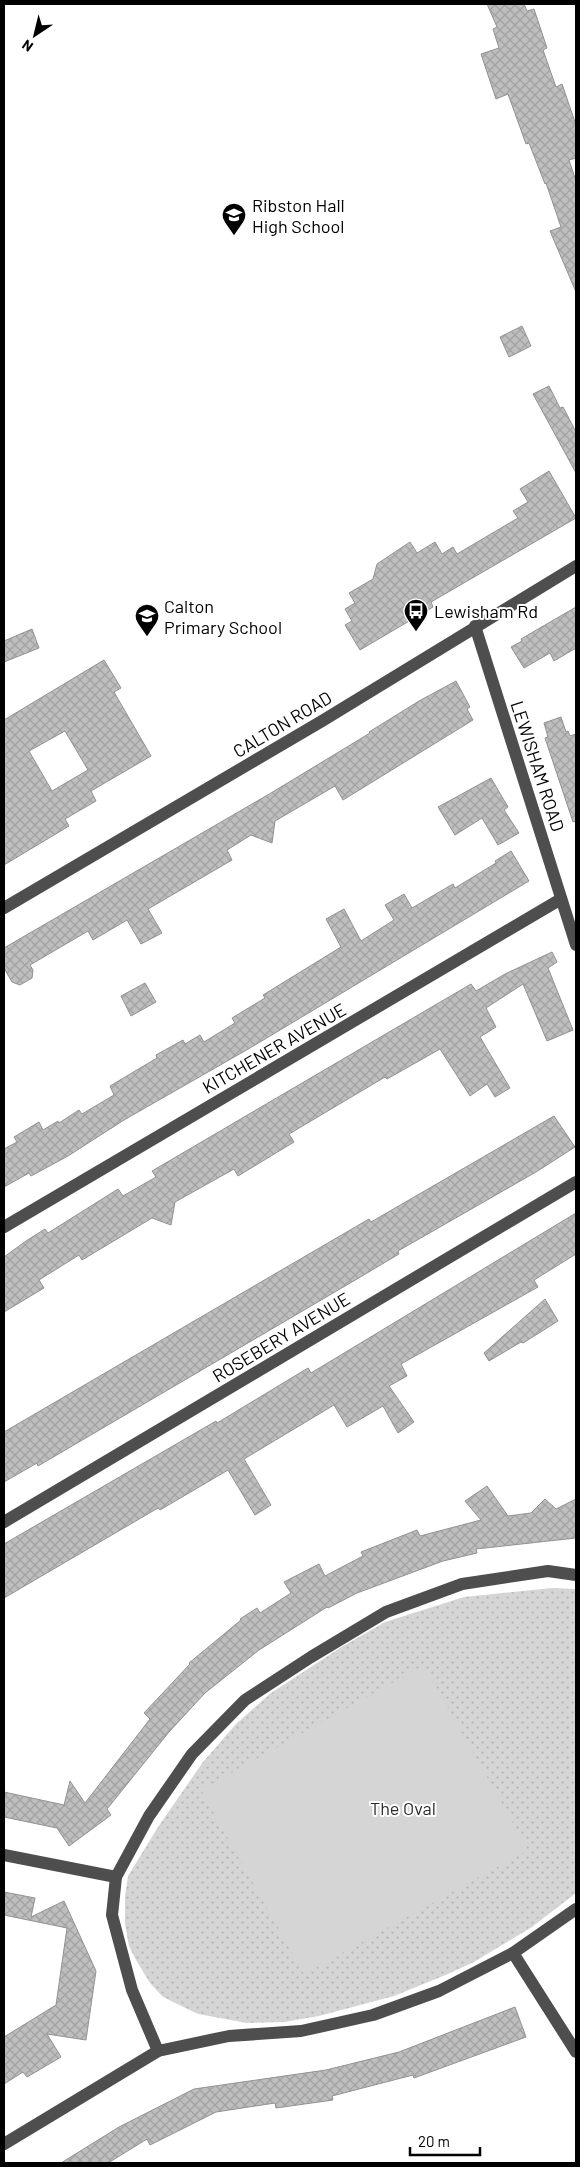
<svg xmlns="http://www.w3.org/2000/svg" width="580" height="2167" viewBox="0 0 580 2167" font-family="Barlow,sans-serif">
<style>
.park{fill:url(#park-dots)}
.pitch{fill:#d5d5d5}
.building{fill:url(#building-cross-hatch);stroke:#929292;fill-rule:evenodd}
.lines{fill:none;stroke-linecap:round;stroke-linejoin:round}
.minor{stroke:#4e4e4e;stroke-width:12}
.labels{text-anchor:middle;dominant-baseline:central;stroke-width:4;stroke-linejoin:round;paint-order:stroke}
.poi-label{font-size:18px;fill:#000;stroke:#fff;text-anchor:start}
.street-label{font-size:18px;fill:#000;stroke:#fff}
.park-label{font-size:18px;fill:#2c2c2c;stroke:#fff}
</style>
<defs>
<pattern id="park-dots" width="8" height="8" patternUnits="userSpaceOnUse" patternTransform="scale(1.25)"><rect width="8" height="8" fill="#d5d5d5"/><path d="M2 2h.1M6 6h.1" fill="none" stroke="#b5b5b5" stroke-width="1.8" stroke-linecap="round"/></pattern>
<pattern id="building-cross-hatch" width="8" height="8" patternUnits="userSpaceOnUse" patternTransform="scale(1.25)"><rect width="8" height="8" fill="#bebebe"/><path d="M0 0l8 8M0 8l8-8" fill="none" stroke="#a2a2a2"/></pattern>
</defs>
<rect width="100%" height="100%" fill="#fff"/>
<path class="park" d="M552,1588L576,1589V1893L532,1927L474,1962L448,1974L394,1996L319,2016L284,2022L247,2023L198,2014L163,1997L150,1983L136,1960L129,1946L125,1924V1896L128,1876L158,1827L203,1762L236,1724L271,1693L340,1648L385,1622L464,1597Z"/>
<path class="pitch" d="M424,1665L528,1850L304,1974L201,1790Z"/>
<g class="building">
<path d="M487,4H524L527,11L534,9L547,48L543,50L556,87L562,84L576,125V158L569,160L576,181V292L550,231L561,227L546,183L545,184L529,143L526,144L508,94L496,99L481,54L499,48L493,29L497,27Z"/>
<path d="M522,326L531,346L509,357L500,337Z"/>
<path d="M549,386L560,408L563,407L576,432V473L533,394Z"/>
<path d="M549,471L576,518L431,602L433,607L360,650L345,625L352,621L345,609L355,603L349,593L373,579L377,564L410,542L417,553L435,542L442,554L453,547L457,554L518,518L513,511L528,502L520,489Z"/>
<path d="M576,607V648L554,661L550,653L524,668L511,647L522,641L521,639Z"/>
<path d="M32,629L39,648L4,662V641Z"/>
<path d="M104,660L121,688L114,692L151,756L91,791L96,801L65,819L69,826L4,865V720ZM65,731L88,770L52,791L29,751Z"/>
<path d="M456,681L470,707L467,709L473,720L343,800L335,786L275,821L272,843L251,835L227,850L232,860L148,909L162,933L141,944L127,920L93,940L88,931L30,965L33,970L32,978L20,985L12,982L4,968V948L271,793L370,733L369,732L419,701Z"/>
<path d="M561,717L566,732L568,731L570,736L576,734V821L573,822L545,738L548,737L544,723Z"/>
<path d="M491,778L508,807L504,810L519,833L498,845L482,818L455,835L438,807Z"/>
<path d="M511,851L529,881L250,1048L124,1120L68,1156L31,1176L29,1173L4,1187V1149L17,1142L14,1137L39,1122L43,1130L58,1121L59,1123L79,1110L82,1114L114,1095L110,1086L157,1058L156,1055L183,1040L185,1044L200,1035L204,1042L235,1023L232,1018L265,998L263,995L341,947L326,919L344,909L361,941L394,920L385,905L404,894L412,908L453,884L455,888L496,863L495,861Z"/>
<path d="M552,952L557,962L548,968L573,1030L547,1041L523,984L486,1008L496,1027L480,1037L510,1088L495,1097L487,1084L470,1096L440,1049L387,1079L385,1077L289,1134L294,1142L238,1176L234,1169L175,1202L171,1225L152,1218L82,1260L79,1255L39,1280L44,1288L4,1312V1257L26,1241L45,1229L48,1233L118,1189L123,1196L156,1177L152,1171L471,984L476,991L505,974Z"/>
<path d="M145,983L156,1002L131,1016L121,996Z"/>
<path d="M554,1116L575,1147L536,1172L398,1251L399,1254L357,1279L38,1466L37,1463L4,1482V1432L369,1219L371,1222Z"/>
<path d="M576,1213V1254L534,1280L538,1287L401,1364L407,1376L389,1386L414,1422L398,1433L383,1406L347,1427L334,1405L244,1459L271,1505L255,1515L228,1470L160,1510L158,1508L4,1598V1544L216,1421L217,1423L308,1368L311,1373Z"/>
<path d="M545,1299L558,1321L523,1343L521,1342L489,1361L484,1353Z"/>
<path d="M487,1486L508,1516L531,1513L545,1499L556,1509L576,1499V1538L476,1549L477,1553L443,1561L357,1593L328,1608L327,1607L259,1650L205,1693L169,1732L107,1809L111,1815L69,1846L57,1828L4,1817V1792L64,1805L70,1781L85,1803L150,1719L144,1713L190,1664L189,1663L241,1620L240,1619L257,1608L260,1613L291,1593L284,1582L319,1564L325,1576L363,1556L361,1552L417,1530L420,1536L481,1520L465,1501Z"/>
<path d="M4,1892L35,1898L31,1917L64,1901L96,1971L86,2040L47,2034L61,2057L27,2077L23,2072L4,2084V2037L56,2005L67,1928L4,1915Z"/>
<path d="M515,2007L526,2037L414,2078L413,2075L332,2096L333,2100L276,2108L275,2103L216,2112L150,2145L147,2139L108,2163H61L119,2127L194,2089L326,2070L399,2052Z"/>
</g>
<g class="lines">
<g class="minor">
<path d="M475,626L576,945"/>
<path d="M4,908L322,721L576,566"/>
<path d="M4,1227L561,899"/>
<path d="M4,1522L576,1182"/>
<path d="M4,1855L116,1877"/>
<path d="M513,1953L576,2052"/>
<path d="M158,2051L132,1990L112,1915L116,1877L149,1816L192,1754L245,1700L311,1657L386,1612L462,1584L548,1571L576,1575"/>
<path d="M4,2144L158,2051L229,2036L301,2031L373,2015L439,1991L513,1953L576,1909"/>
</g>
</g>
<defs>
<symbol id="school-pin" viewBox="-11 -11 22 30"><path d="M0 17L-7.5 6A9.5 9.5 0 1 1 7.5 6Z" fill="#000" stroke="#fff"/><path d="M0-5L7-2L0 1L-7-2ZM-4 1L0 2.5L4 1V4Q0 6-4 4Z" fill="#fff"/></symbol>
<symbol id="bus-pin" viewBox="-11 -11 22 30"><path d="M0 17L-7.5 6A9.5 9.5 0 1 1 7.5 6Z" fill="#000" stroke="#fff"/><path d="M-5-6H5V4H4V6H2V4H-2V6H-4V4H-5ZM-3.5-4V0h7V-4ZM-3.5 1.2v1.5H-2V1.2ZM2 1.2v1.5H3.5V1.2Z" fill="#fff"/></symbol>
</defs>
<g fill-rule="evenodd">
<use href="#school-pin" x="220" y="201" width="28" height="38"/>
<use href="#bus-pin" x="402" y="597" width="28" height="38"/>
<use href="#school-pin" x="133" y="602" width="28" height="38"/>
</g>
<g class="labels">
<g class="poi-label">
<text x="252" y="205">Ribston Hall<tspan x="252" dy="21">High School</tspan></text>
<text x="164" y="606">Calton<tspan x="164" dy="21">Primary School</tspan></text>
<text x="434" y="611">Lewisham Rd</text>
</g>
<g class="street-label">
<text transform="translate(282 724) rotate(-31)">CALTON ROAD</text>
<text transform="translate(538 766) rotate(72)">LEWISHAM ROAD</text>
<text transform="translate(274 1048) rotate(-30)">KITCHENER AVENUE</text>
<text transform="translate(281 1337) rotate(-31)">ROSEBERY AVENUE</text>
</g>
<g class="park-label">
<text x="403" y="1808">The Oval</text>
</g>
</g>
<rect width="580" height="2167" fill="none" stroke="#000000" stroke-width="10"/>
<g transform="translate(35 35) rotate(215)" stroke="#ffffff" stroke-width="4" paint-order="stroke">
<path d="M0-4L9 19L0 12L-9 19Z" fill="#000000"/>
<text y="-8" font-size="14" font-weight="bold" text-anchor="middle" fill="#000000">N</text>
</g>
<path d="M410 2147v8h70v-8" fill="none" stroke="#000000" stroke-width="2.5"/>
<text x="418" y="2147" font-size="15" fill="#000000" stroke="#ffffff" stroke-width="4" paint-order="stroke">20 m</text>
</svg>
